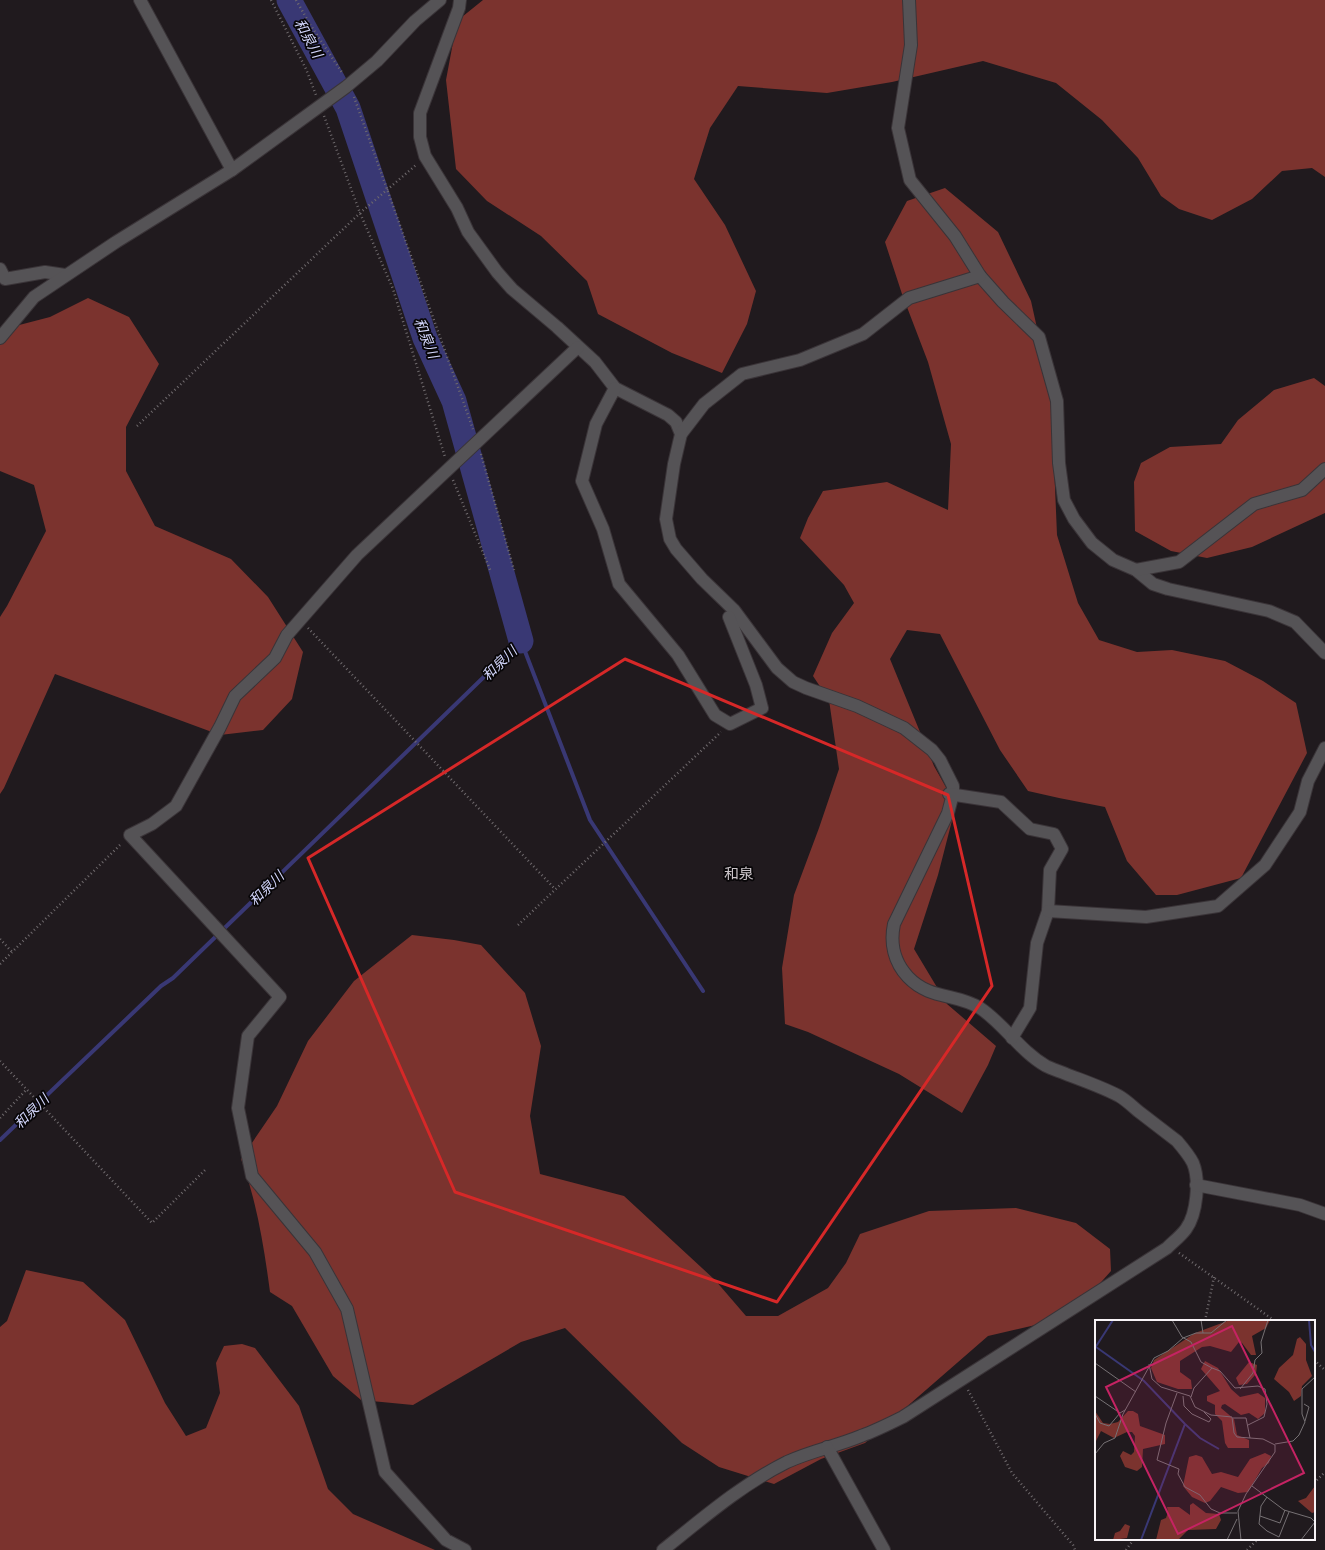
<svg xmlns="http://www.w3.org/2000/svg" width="1325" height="1550" viewBox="0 0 1325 1550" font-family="'Exo 2','Noto Sans JP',sans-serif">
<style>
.forest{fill:#7b332e}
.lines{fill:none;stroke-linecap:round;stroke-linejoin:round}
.stream{stroke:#393874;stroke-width:4}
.river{stroke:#393874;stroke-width:25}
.minor-casing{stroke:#3a3438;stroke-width:14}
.path{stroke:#706b6e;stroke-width:2.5;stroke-dasharray:1 3;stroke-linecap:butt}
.minor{stroke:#555356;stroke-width:12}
.marked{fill:none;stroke:#d62828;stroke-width:3;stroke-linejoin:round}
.labels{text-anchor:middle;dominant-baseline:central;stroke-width:3.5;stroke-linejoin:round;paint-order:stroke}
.water-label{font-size:14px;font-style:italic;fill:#d2d5fb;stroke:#080608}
.quarter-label{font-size:15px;fill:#cac3c8;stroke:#080608}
.inset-river{fill:none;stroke:#393874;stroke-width:2}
.inset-road{fill:none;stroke:#767174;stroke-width:1}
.view{fill:#c52363;fill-opacity:0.15;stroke:#c52363;stroke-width:2}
.inset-edge{fill:none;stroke:#f7f3f6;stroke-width:2}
</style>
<rect width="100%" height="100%" fill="#201a1e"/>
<g class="forest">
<path d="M483,0H1325V177L1312,168L1282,171L1252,199L1212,220L1179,209L1161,196L1138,158L1102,120L1056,83L983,61L892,82L827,93L738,86L710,128L694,179L725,225L756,291L747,324L722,373L672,353L598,314L587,281L541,236L487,201L456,169L446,80L457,21Z"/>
<path d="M945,188L998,232L1031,301L1051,391L1057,535L1078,603L1099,640L1137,652L1172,650L1225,661L1263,681L1296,703L1307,753L1241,878L1177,895H1156L1127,861L1105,807L1059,798L1028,791L1000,750L940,634L907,630L890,659L934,766L956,805L938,875L914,949L947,1004L996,1046L988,1065L962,1113L899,1074L808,1032L785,1024L782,968L794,895L819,828L839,769L829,700L813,676L832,633L854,603L844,585L800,538L808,518L823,491L887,482L948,510L951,444L928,362L902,294L885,242L907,201Z"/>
<path d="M88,298L129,317L159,364L126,427V471L155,526L231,559L268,597L303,652L292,699L263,730L220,735L55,674L4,788L0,794V617L7,606L46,531L34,485L0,471V330L50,317Z"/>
<path d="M1314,378L1325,386V513L1252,547L1207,558L1171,551L1135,531L1134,482L1141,463L1170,447L1221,444L1238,420L1274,390Z"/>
<path d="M412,935L454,940L481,945L525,993L541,1046L530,1116L540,1174L624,1196L715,1280L746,1316H778L828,1288L846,1263L860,1234L929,1211L1016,1208L1076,1223L1110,1249L1111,1271L1070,1317L988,1336L865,1443L821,1459L774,1484L719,1467L682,1443L565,1328L521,1342L413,1405L361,1400L333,1376L292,1306L270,1292C264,1247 257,1202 241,1159L277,1106L308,1041L354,981Z"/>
<path d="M26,1270L83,1282L125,1320L165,1403L186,1436L206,1428L220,1393L216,1363L224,1346L242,1344L255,1348L299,1406L328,1489L353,1514L435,1550H0V1327L7,1321Z"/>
</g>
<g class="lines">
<path class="stream" d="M0,1140L161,986L173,978L521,641L590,820L703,991"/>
<path class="river" d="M289,0L348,108L425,338L454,401L521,641"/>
<defs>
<g id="minor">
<path d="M140,0L232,170"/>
<path d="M460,0L459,8L420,113V137L425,156L457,208L468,232L497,272L512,289L557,327L595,362L615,388L668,415L676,422L681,434L674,464L666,519L670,539L676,549L702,579L734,610L777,668L793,682L806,688L857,706L904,728L932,750L940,760L953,786V794L948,813L894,924C890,943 894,962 908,977C930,1000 956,993 980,1008C1004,1024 1020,1051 1046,1066C1052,1069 1059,1071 1066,1074C1084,1081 1102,1087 1119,1096C1126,1100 1132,1106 1138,1111C1151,1121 1164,1131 1177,1141C1183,1148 1189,1155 1193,1163C1200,1180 1197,1214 1186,1229C1181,1236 1173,1242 1167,1248L903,1417C889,1424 875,1431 861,1436C837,1446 811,1451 787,1462C741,1485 703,1518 663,1550"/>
<path d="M0,269L5,279L45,272L65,275"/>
<path d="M980,276L1003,302L1039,337L1057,401L1059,463L1064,500L1074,519L1092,543L1113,560L1136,570L1153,584L1168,589L1269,611L1295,622L1325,653"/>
<path d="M0,338L34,297L116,242L232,170L346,87L377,61L415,21L440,0"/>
<path d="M615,388L596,424L582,481L603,529L619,584L678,655L715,715L730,724L762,708L756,685L729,617"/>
<path d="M681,434L704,404L742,374L800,360L863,334L909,298L980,276L955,236L910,180L898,128L911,45L909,0"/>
<path d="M1136,570L1179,562L1254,504L1302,490L1325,469"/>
<path d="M949,794L1001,802L1030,829L1054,834L1062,849L1050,870L1048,911L1037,943L1030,1008L1012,1038"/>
<path d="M1048,911L1146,917L1218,906L1265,865L1300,812L1308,781L1325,748"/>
<path d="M1196,1185L1300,1205L1325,1214"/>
<path d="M827,1447L884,1550"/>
<path d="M465,1550L446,1540L385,1472L347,1309L315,1252L252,1176L238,1108L248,1036L280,997L130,835L152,824L176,806L220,727L235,696L275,658L287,635L357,555L578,347"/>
</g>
</defs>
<use href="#minor" class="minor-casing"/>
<g class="path">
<path d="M271,0L306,69L316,95"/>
<path d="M296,0L311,26L343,74"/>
<path d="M354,97L473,429"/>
<path d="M324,116L360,213L393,289L445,457"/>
<path d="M137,426L360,213L416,165"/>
<path d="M481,454L514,570"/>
<path d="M453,480L491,572"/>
<path d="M308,628L555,889"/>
<path d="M518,925L721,732"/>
<path d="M0,939L13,953"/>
<path d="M0,964L122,843"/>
<path d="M0,1061L152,1223L205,1170"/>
<path d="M0,1118L27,1089"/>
<path d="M1179,1253L1275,1321"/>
<path d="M1205,1321L1214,1277"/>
<path d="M1314,1360L1325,1370"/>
<path d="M968,1390L1012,1473L1073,1545L1075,1550"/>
<path d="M1314,1483L1325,1472"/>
<path d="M1126,1550L1134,1539"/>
<path d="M1247,1550L1258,1539"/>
</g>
<use href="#minor" class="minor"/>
</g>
<path class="marked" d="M625,659L948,795L992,986L777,1302L455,1192L308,858Z"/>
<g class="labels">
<g class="water-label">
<text transform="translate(309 38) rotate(61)">和泉川</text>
<text transform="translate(427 338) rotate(68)">和泉川</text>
<text transform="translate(499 663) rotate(-44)">和泉川</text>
<text transform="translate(266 888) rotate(-44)">和泉川</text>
<text transform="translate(31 1111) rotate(-44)">和泉川</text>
</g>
<g class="quarter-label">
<text x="739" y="873">和泉</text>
</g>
</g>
<g transform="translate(1095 1320)">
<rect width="220" height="220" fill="#201a1e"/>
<path d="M135,0H175L171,8L157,16L161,35H156L147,23L144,22L136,32L115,26L107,27L85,41V52L96,60L97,69H83L62,62L56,48L59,40L100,13ZM205,17L211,24V40L217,56L207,66L206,76L199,81L194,72L179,59L184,48L198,35L202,19ZM110,41L123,48L136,69L145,77L163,73L170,78V93L163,99L154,93L146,95L130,84L127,85L126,88L139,99L142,115L154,120V128H133L130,123L127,101L120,94V85L112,81V76L125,71L106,49ZM154,42L162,45L161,54L152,64L144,65L141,58ZM0,91L8,103L15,104L23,102L33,91H38L43,94L45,106L70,115V124L48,129L47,147L42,151L30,147L25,136L28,131L36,135L39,132L40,116L37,112H32L19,118L6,111L0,123ZM170,133L176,136L174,143L167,148L153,172L143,173L126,167L115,181L110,183L97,177L88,166L94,137L101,135L107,137L117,154L126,152L143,157L155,139ZM220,166V192L217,193L203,181L211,178ZM98,183L111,193L124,194L126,200L121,209L93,210L83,220H61L66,200L71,198L73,192L72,187H84L95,195V185ZM30,204L35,206L32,218L18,220L20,213L25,211Z" fill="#7b332e"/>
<path class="inset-river" d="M214,0L216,25L220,32M1,27L49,61L90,104M0,28L18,0M46,220L90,104L105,118L124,129"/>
<path class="inset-road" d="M77,0L87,17L96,22L106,42L117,48L99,68L96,77M106,0L108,13M0,43L41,72M54,44L57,59L66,67L95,76L100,87L116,95L137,97L139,113L142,117L168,119L180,125V132L151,174L143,191L146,220M117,48L125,51L140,68L163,66L170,69L172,84L169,97L153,105M145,69L158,53L160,40L167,33L166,22L173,0M82,73L71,103L62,140L84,149L83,154L90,167L105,175L116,189L125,193H142M0,76L25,93L30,90M88,76L89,86L97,94L114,102L116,99L109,92M209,84L214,87L210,101M0,94L5,103L14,106L25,93M138,98H151L155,118M180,124L198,121L204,115L210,102L207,94V69L220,57M0,134L9,123L20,118L28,94L59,38L73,31L88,18L101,13H116L132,0M157,166L189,190L216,198L220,202M172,177L166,186L164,204L172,211L184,217L194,192M165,196L185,203L190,190M132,220L142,199M206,220L220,202"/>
<path class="view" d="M137,6L209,153L83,214L11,67Z"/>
<rect width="220" height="220" class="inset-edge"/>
</g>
</svg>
